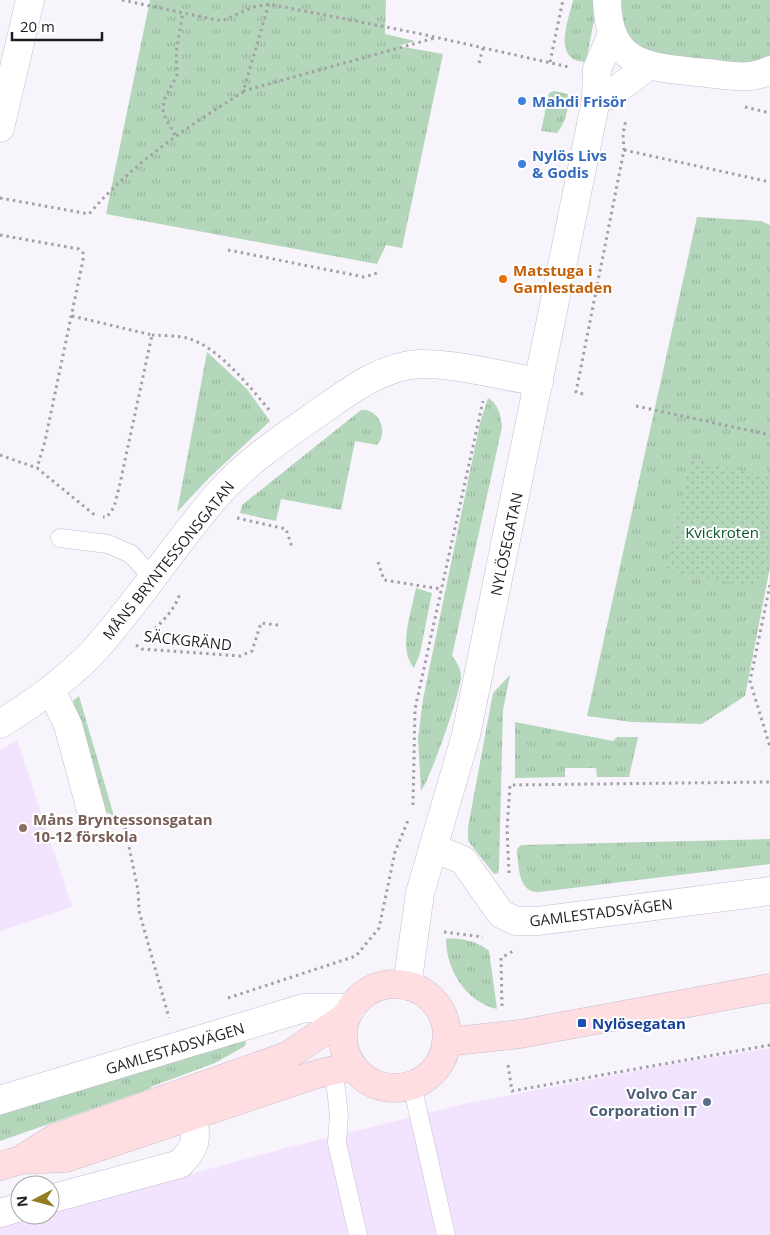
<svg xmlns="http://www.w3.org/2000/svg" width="770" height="1235" viewBox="0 0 770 1235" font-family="'Open Sans',sans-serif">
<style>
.built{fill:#f2e3fe}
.grass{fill:url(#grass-tufts)}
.garden{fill:url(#garden-dots)}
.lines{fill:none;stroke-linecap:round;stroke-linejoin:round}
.lane-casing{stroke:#c6bbcf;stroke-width:19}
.street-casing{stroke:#c6bbcf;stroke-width:29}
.secondary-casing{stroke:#c6bbcf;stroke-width:29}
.path{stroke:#a39fa7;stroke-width:3;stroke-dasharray:2.5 4;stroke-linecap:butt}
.lane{stroke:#fff;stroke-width:18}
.street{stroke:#fff;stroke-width:28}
.secondary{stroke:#ffdee2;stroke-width:28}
.shop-dot{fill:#3f7fe0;stroke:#fff;stroke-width:2}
.food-dot{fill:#e8710a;stroke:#fff;stroke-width:2}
.education-dot{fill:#8d6e63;stroke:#fff;stroke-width:2}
.transit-dot{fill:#1a4fb4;stroke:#fff;stroke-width:2}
.service-dot{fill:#5c6f8a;stroke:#fff;stroke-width:2}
.labels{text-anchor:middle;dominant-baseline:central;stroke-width:4;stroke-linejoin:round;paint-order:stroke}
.shop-label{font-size:15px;font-weight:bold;fill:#366cbe;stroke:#fff;text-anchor:start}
.food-label{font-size:15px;font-weight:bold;fill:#c56008;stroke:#fff;text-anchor:start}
.park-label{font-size:15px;fill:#075927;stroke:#fff}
.street-label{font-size:15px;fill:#201c23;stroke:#fff}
.education-label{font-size:15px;font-weight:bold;fill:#785e54;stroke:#fff;text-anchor:start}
.transit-label{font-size:15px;font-weight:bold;fill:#164399;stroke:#fff;text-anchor:start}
.service-label{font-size:15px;font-weight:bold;fill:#4e5e75;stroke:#fff;text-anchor:end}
</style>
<defs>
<pattern id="grass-tufts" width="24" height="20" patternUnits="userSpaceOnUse" patternTransform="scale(1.25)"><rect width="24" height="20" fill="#b4d6ba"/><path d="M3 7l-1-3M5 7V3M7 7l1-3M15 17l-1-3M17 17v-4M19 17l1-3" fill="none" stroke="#9ab7a0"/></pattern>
<pattern id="garden-dots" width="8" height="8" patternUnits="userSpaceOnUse" patternTransform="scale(1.25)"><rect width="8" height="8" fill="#b4d6ba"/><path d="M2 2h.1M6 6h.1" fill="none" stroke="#9ab7a0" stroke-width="1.8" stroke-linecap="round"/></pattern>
</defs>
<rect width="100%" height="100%" fill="#f8f4fc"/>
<g class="built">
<path d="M17,740L72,907L0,931V750Z"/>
<path d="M770,1048V1235H0V1225L38,1215H50V1212L286,1148L464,1104L672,1064Z"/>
</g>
<g class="grass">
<path d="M150,0H386L385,34L415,41L398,46L443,54L402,248L386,245L377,264L106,214Z"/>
<path d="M573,0H598L586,62C551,61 569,19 573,0Z"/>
<path d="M620,0H770V57L741,66L655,56L626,38L618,11Z"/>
<path d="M554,91L568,94C570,107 565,123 557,133L541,131L549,93Z"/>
<path d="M697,217L761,221L770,225V567L745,696L702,724L632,722L587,716Z"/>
<path d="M207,352L247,389L270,421L209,478L177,512Z"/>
<path d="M488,398C498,403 501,416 502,427L452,656C457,662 461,669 461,677C460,694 431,777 421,791L418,738L423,699L480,423Z"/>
<path d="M361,410C379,408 389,432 377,445L355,441L341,510L281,499L276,521L240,513L242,505Z"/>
<path d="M416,588L432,593L420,653L414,668C397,648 412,611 416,588Z"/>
<path d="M510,675L503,710L499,866L498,873L494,874L468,841V827L493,693Z"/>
<path d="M79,696L114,816L104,811L73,701Z"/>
<path d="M515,722L613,741L617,737H638L629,777H597L596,768H565V777L515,778Z"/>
<path d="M770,839V864L539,892C519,893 519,869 517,854V849L521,845Z"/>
<path d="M446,939C459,937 480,942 489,951L497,1009C466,1002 446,970 446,939Z"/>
<path d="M242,1039L246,1042L245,1046L215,1063L153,1086L149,1089L0,1141V1115Z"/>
</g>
<path class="garden" d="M690,459L770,477V550L761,588L666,571Z"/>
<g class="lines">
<defs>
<g id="lane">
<path d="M60,538L108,544L131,554L152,577"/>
<path d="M334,1071L339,1115L337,1143L358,1235"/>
<path d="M412,1085L446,1235"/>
</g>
<g id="street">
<path d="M607,0C608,69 652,67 706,73C727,75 750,81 770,70"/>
<path d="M596,100L611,94L648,66"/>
<path d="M0,128L30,0"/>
<path d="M51,690L68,725L95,825"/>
<path d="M0,724C36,702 72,676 100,644C142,596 177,541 219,493C249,459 291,432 328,406C355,387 385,366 419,364C455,363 503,376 539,382"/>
<path d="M433,848L463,860L501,914L516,921H538L770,891"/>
<path d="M407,986L420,893L466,735L596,100L597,69L612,34"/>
<path d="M0,1100L304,1008H352"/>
<path d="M50,1199L180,1164C197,1146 197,1139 193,1115"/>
<path d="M0,1213L20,1207"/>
</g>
<g id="secondary">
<circle cx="395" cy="1036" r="52"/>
<path d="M446,1042L520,1034L770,988"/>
<path d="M22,1159L55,1138L287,1056L347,1016"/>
<path d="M0,1166L21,1160L66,1158L317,1074L353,1066"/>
</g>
</defs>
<use href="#lane" class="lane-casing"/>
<use href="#street" class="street-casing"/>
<use href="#secondary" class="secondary-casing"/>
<g class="path">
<path d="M122,0L222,21L253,7L269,4L421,34L569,67"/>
<path d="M550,62L563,0"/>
<path d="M479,63L483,48"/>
<path d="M243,91L435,38"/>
<path d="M745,107L770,113"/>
<path d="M175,135L163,113L164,100L177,75L176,53L183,12"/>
<path d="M624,150L770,182"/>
<path d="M0,198L89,214C134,162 184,129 243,92L270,0"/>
<path d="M0,235L79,249L83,253V260L45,441L37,468"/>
<path d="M228,250L364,277L377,273"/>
<path d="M72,316L152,335L119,488L114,507L107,517H103"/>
<path d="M152,335C164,336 179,335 190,339C219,348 251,388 270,411"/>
<path d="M583,394L576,392L624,150L623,134L626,119"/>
<path d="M636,406L770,435"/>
<path d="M0,455L37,468L97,517"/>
<path d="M237,518L286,529L292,547"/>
<path d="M378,562L384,580L441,589"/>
<path d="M770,585L750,681L770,747"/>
<path d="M150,633C161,623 177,608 180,592"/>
<path d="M136,645L142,649L240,656L252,651L261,623L278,625"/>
<path d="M413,805L415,709L483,401"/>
<path d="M125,828L138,890L139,911L169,1018"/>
<path d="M509,873L507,829L510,785L770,782"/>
<path d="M444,932L483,937"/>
<path d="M228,998L356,956L379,928L395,852L409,818"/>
<path d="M502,1006L501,958L515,950"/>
<path d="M508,1065L512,1091L770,1045"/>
</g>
<use href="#lane" class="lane"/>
<use href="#street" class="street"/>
<use href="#secondary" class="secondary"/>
</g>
<g class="shop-dot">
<circle cx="522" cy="101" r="5"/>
<circle cx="522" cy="164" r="5"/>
</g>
<circle class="food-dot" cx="503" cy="279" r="5"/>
<circle class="education-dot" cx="23" cy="828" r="5"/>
<rect class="transit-dot" x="577" y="1018" width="10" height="10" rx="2.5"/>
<circle class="service-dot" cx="707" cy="1102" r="5"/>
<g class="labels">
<g class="shop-label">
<text x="532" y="101">Mahdi Frisör</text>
<text x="532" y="155">Nylös Livs<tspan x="532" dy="17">&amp; Godis</tspan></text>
</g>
<g class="food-label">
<text x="513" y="270">Matstuga i<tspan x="513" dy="17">Gamlestaden</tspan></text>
</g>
<g class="park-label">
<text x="722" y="532">Kvickroten</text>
</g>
<g class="street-label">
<text transform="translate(506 544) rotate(-78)">NYLÖSEGATAN</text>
<text transform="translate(168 560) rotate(-51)">MÅNS BRYNTESSONSGATAN</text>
<text transform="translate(188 640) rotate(6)">SÄCKGRÄND</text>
<text transform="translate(601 912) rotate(-7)">GAMLESTADSVÄGEN</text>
<text transform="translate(175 1048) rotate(-17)">GAMLESTADSVÄGEN</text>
</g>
<g class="education-label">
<text x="33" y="819">Måns Bryntessonsgatan<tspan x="33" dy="17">10-12 förskola</tspan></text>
</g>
<g class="transit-label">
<text x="592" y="1023">Nylösegatan</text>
</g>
<g class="service-label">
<text x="697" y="1093">Volvo Car<tspan x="697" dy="17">Corporation IT</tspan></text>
</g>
</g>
<g transform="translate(35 1200) rotate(264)"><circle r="24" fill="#ffffff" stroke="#a6a4a7"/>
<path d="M0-4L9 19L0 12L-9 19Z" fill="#917e25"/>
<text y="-8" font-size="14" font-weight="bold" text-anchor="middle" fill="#201c23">N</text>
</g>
<path d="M12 32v8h90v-8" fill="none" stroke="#201c23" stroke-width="2.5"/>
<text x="20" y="32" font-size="15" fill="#201c23" stroke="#ffffff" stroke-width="4" paint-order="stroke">20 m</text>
</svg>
